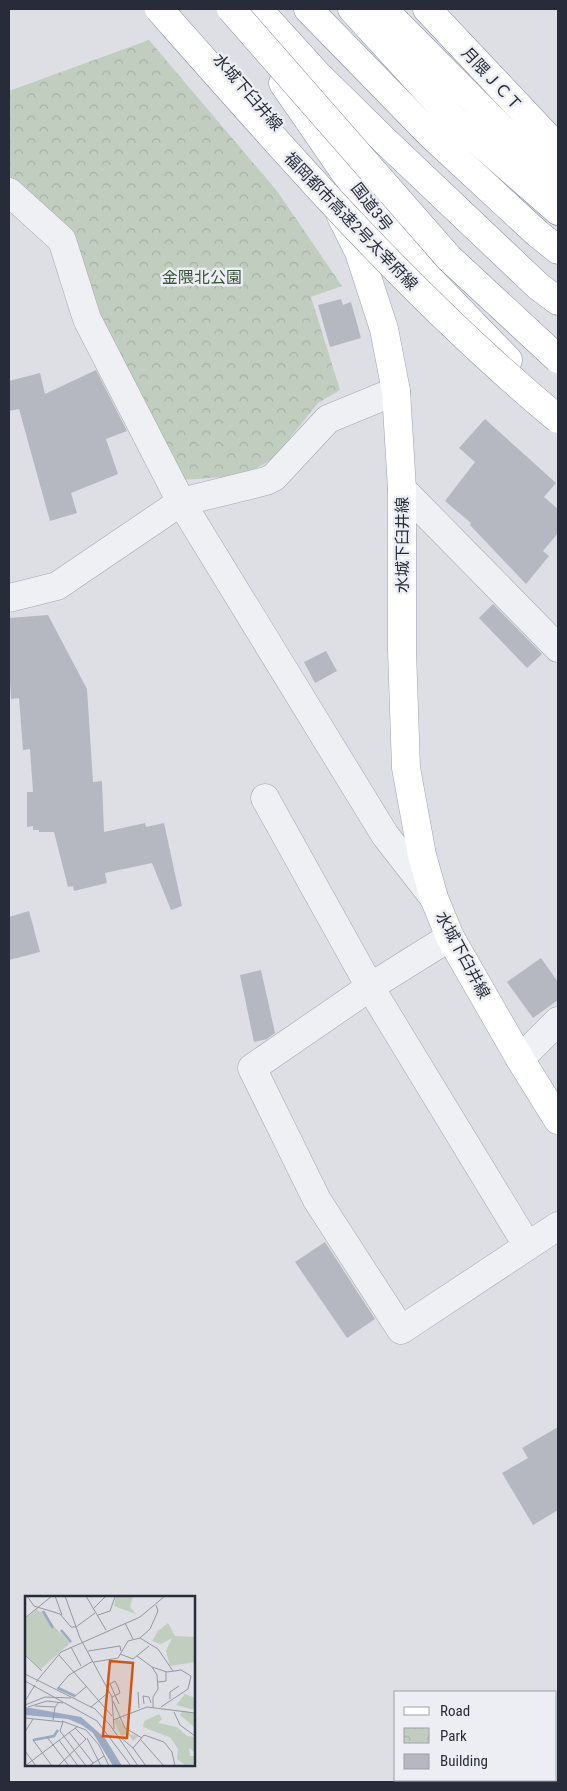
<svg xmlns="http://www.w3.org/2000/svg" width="567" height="1791" viewBox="0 0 567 1791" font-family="'Roboto Condensed','Noto Sans JP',sans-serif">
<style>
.park{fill:url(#park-crowns)}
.building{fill:#b5b8c1}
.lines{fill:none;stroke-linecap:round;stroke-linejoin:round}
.minor-casing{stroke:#a3a6ae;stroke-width:29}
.major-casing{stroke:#9da2b0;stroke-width:29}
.highway-casing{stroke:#868b9a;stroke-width:29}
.minor{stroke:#eff0f4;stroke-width:28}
.major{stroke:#fff;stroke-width:28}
.highway{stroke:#fff;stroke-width:28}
.highway-bridge-casing{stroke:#868b9a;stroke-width:29;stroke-linecap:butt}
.highway-bridge{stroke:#fff;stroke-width:28}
.labels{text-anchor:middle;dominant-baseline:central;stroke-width:5;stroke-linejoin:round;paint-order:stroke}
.street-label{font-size:16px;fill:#282c3a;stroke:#eceef3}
.park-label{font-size:16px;fill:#385437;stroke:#eceef3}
.inset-river{fill:none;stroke:#9ba9c2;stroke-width:2.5}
.inset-road{fill:none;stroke:#9597a1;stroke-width:1}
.view{fill:#d55411;fill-opacity:0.15;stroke:#d55411;stroke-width:2.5}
.inset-edge{fill:none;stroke:#282c3a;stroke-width:2.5}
</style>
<defs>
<pattern id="park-crowns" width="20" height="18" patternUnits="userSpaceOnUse" patternTransform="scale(1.25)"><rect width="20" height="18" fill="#c1cebf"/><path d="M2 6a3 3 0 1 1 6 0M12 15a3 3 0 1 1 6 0" fill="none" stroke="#a6b1a5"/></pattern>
</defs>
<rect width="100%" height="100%" fill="#dddfe5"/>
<path class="park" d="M149,40L277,191L342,286L311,297L340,390L318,403L273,459L255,469L223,477L181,480L101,321L68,228L9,178V91Z"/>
<g class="building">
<path d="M341,299L343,305L351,302L361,338L330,347L318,305Z"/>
<path d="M96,370L127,431L106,439L118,474L71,493L77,513L50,521L19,409L9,411V381L40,373L45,394Z"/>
<path d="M485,419L556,483L544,497L558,509V533L543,551L549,556L526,584L470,525L471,523L445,501L475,462L459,448Z"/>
<path d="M493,604L542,654L527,668L479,618Z"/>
<path d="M48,615L87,689L93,782L102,781L104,832L145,823L146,827L164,823L182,906L171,910L152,863L105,873L107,883L74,891L73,886L68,887L54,832H39V830H33V826L27,827V792H33L30,749L23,750L19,698L11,699L9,664V618Z"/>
<path d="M326,651L337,671L315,683L304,662Z"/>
<path d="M29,911L40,952L9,960V917Z"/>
<path d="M541,958L558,982V1000L533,1018L507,982Z"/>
<path d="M261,970L275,1033L267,1039L254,1042L240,975Z"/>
<path d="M325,1242L375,1319L347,1338L295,1262Z"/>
<path d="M558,1427V1510L533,1525L502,1473L528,1458L522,1448Z"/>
</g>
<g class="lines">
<defs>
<g id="minor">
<path d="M9,192L62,240L87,319L181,502L385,835L434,898"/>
<path d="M402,489L558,648"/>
<path d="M9,598L57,586L181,502L266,481L274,477L328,419L396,391"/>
<path d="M265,798L370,987L527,1245"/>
<path d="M450,937L370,987L252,1068L317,1200L401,1330L558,1226"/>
<path d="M520,1059L558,1021"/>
</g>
<path id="major" d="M340,214L359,252L384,329L396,391L402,489V650L406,768L422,855L434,898L450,937L520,1059L558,1120"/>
<g id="highway">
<path d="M258,9L317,74L383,139L538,286L558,301"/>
<path d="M308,9L430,134L538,234L558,250"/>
<path d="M352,9L453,119L558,211"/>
<path d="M383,9L502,129L558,181"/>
<path d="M427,9L558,148"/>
<path d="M283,83L345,173L422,271L508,360"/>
</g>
</defs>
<use href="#minor" class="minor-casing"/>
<use href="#major" class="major-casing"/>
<use href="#highway" class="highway-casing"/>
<use href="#minor" class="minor"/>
<use href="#major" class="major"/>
<use href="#highway" class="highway"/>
<defs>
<g id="highway-bridge">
<path d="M159,9C285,152 411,297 558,419"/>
<path d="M231,9L449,258L558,359"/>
</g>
</defs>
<use href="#highway-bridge" class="highway-bridge-casing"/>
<use href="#highway-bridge" class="highway-bridge"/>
</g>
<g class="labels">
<g class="street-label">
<text transform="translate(492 79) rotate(47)">月隈ＪＣＴ</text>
<text transform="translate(248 92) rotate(49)">水城下臼井線</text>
<text transform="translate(372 207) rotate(52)">国道3号</text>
<text transform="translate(351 221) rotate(46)">福岡都市高速2号太宰府線</text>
<text transform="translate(402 545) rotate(-90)">水城下臼井線</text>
<text transform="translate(463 955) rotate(62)">水城下臼井線</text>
</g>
<g class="park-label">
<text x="202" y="277">金隈北公園</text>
</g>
</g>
<g transform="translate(25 1596)">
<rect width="170" height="170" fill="#dddfe5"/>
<path d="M91,0H108L105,11L111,18L89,10ZM143,27L150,40L170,41V66L145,70L141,55L147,42L136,48L127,45L133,35ZM160,98L170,102V114L151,109ZM157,116L170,117V136L169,131L155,119ZM134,118L137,123L133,127L152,131L162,140L170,141V156L164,152L165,160H170V168L160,169L152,163L153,153L146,142L118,131L119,125Z" fill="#c1cebf"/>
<path d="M12,13L45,47L16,73L0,58V23ZM93,122L105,138L114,140L108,145L103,138L96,140L89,125Z" fill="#c1cebf"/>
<path d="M16,15L24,25L14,34L9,22ZM24 44a8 8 0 1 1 16 0a8 8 0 1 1-16 0ZM0 50a7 7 0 1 1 14 0a7 7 0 1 1-14 0Z" fill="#c1cebf"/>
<path d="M0,111L56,121L80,142L97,170H88L68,137L57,129L43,123L0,119Z" fill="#9ba9c2"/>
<path class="inset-river" d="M18,15L28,32M36,34L46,46M33,92L50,100M8,144L29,140L33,134"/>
<path class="inset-road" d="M2,0L9,10L35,18L46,31H51M30,0L37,19M40,0L55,42L87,101L89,133M61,0L81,34M68,13L81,0M73,19L85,15L90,1M0,22L27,0M100,27L108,43M51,31L70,17M115,42L133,53L148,75M46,51L56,70M63,55L95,50L96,55M95,58L108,63L124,50M0,59L17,75M34,59L87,120M112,60L127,71L142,76L156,74L166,80L163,93L136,111M69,66L93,62L103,45L115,42L125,33L133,15L131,9M127,71L132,79L133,93L128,101V111M0,78L70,113L85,129L113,170M0,85L72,125L106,170M11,86L36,56L115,21L140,0M133,86L141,85V75M85,88L94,108M81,90L90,85L93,91L95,97L87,101M32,93L44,79L68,65M113,96L114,112M49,101L62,90M145,103V96L154,90M0,105L10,89M88,105L100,132L117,142M119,108L118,100L124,101L126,107M0,109L20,101L46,102M10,110L30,111M3,111L22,105L38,107M66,111L84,96M149,116L155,129L170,140M0,122L38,126L35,135L61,170M28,124L30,111L34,106M88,124L122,111L170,117M37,125L61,134L74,149L84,170M0,136L8,123M44,136L68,167M22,141L44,170M95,141L108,152L121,170M62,142L76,170M115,143L139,170M8,144L27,170M34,144L53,170M108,152L119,139L139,146L147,156L150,170M0,155L11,170M0,170L53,130M33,170L61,143L50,132M64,170L79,160"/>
<path class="view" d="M85,65L108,67L102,142L78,140Z"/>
<rect width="170" height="170" class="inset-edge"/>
</g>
<rect width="567" height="1791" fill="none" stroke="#282c3a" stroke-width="20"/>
<rect x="394" y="1691" width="162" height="90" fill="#eceef3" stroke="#9ea0a9"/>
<rect x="404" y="1707" width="25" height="8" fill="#ffffff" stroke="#9ea0a9"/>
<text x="440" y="1716" font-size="15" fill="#282c3a">Road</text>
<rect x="404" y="1728" width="25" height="15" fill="url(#park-crowns)" stroke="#9ea0a9"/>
<text x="440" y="1741" font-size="15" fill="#282c3a">Park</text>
<rect x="404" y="1754" width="25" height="15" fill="#b5b8c1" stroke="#9ea0a9"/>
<text x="440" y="1766" font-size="15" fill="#282c3a">Building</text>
</svg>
